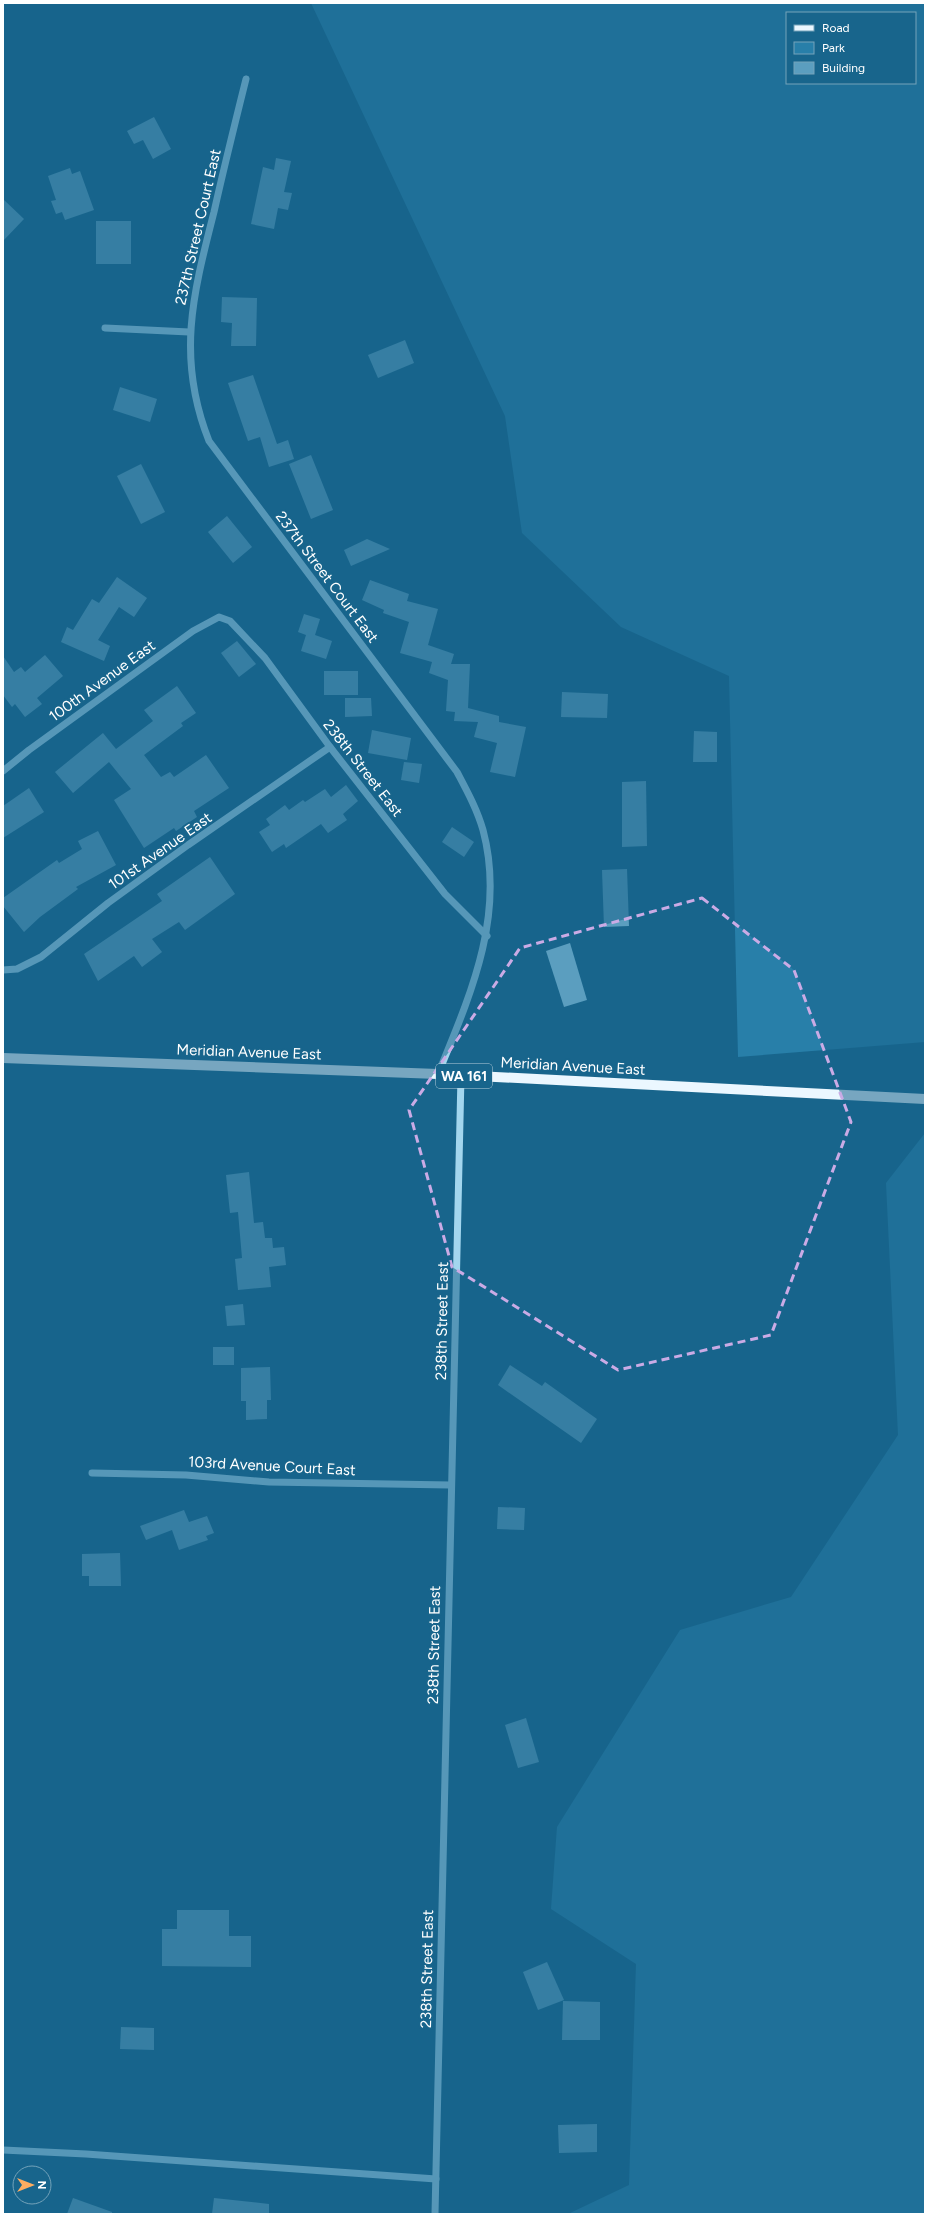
<svg xmlns="http://www.w3.org/2000/svg" width="928" height="2217" viewBox="0 0 928 2217" font-family="Figtree,sans-serif">
<style>
.green{fill:#287fa9;fill-rule:evenodd}
.building{fill:#5b9ebf}
.lines{fill:none;stroke-linecap:round;stroke-linejoin:round}
.minor{stroke:#a3d6ee;stroke-width:7}
.major{stroke:#ebf7ff;stroke-width:10}
.marked{fill:none;stroke:#caabe5;stroke-width:3;stroke-dasharray:8 5;stroke-linejoin:round}
.labels{text-anchor:middle;dominant-baseline:central;stroke-width:4;stroke-linejoin:round;paint-order:stroke}
.shield{fill:#18658c;stroke:#bad1dc;stroke-width:1}
.shield-label{font-size:14px;font-weight:bold;fill:#fff}
.street-label{font-size:15px;fill:#fff;stroke:#18658c}
</style>
<rect width="100%" height="100%" fill="#18658c"/>
<g class="green">
<path d="M311,3H925V1042L738,1057L729,676L621,627L522,533L505,416ZM787,13H915V83H787Z"/>
<path d="M925,1133V2214H568L629,2185L636,1964L551,1909L557,1827L680,1630L791,1597L898,1435L886,1183Z"/>
</g>
<g class="building">
<path d="M154,117L171,149L153,159L143,140L134,144L127,131Z"/>
<path d="M276,158L291,161L284,192L292,193L288,210L278,208L274,229L251,224L263,167L274,170Z"/>
<path d="M70,168L72,174L80,171L94,210L65,220L62,212L56,214L51,201L56,200L48,176Z"/>
<path d="M3,199L24,219L3,241Z"/>
<rect x="96" y="221" width="35" height="43"/>
<path d="M222,297L257,298L256,346H231L232,323L221,322Z"/>
<path d="M405,340L414,363L378,378L368,355Z"/>
<path d="M253,375L277,444L288,440L294,459L269,467L260,437L248,441L228,383Z"/>
<path d="M120,387L157,399L150,422L113,410Z"/>
<path d="M311,455L333,510L311,519L289,464Z"/>
<path d="M141,464L165,512L141,524L117,476Z"/>
<path d="M227,516L252,547L233,563L208,532Z"/>
<path d="M367,539L390,549L351,566L344,550Z"/>
<path d="M117,577L147,598L134,617L119,607L98,640L110,646L104,661L61,642L67,627L73,630L92,599L99,603Z"/>
<path d="M370,580L409,594L407,601L438,609L428,645L454,654L451,664H470L468,708L499,716V722L526,727L515,777L490,772L497,743L474,737L478,722L454,721L455,712L446,711L448,680L429,673L432,662L400,653L409,622L383,613L384,610L362,600Z"/>
<path d="M304,614L320,619L315,635L332,641L326,659L301,651L306,635L298,632Z"/>
<path d="M237,641L256,664L239,677L221,653Z"/>
<path d="M45,655L63,676L37,698L42,704L25,717L15,704L12,707L3,695V656L14,672L21,667L25,672Z"/>
<rect x="324" y="671" width="34" height="24"/>
<path d="M177,686L196,713L181,723L183,726L144,755L161,777L170,772L174,777L206,755L229,788L194,811L197,817L176,831L174,828L144,848L114,800L131,789L109,762L73,793L55,772L103,733L116,749L153,721L144,710Z"/>
<path d="M562,692L608,694L607,718L561,717Z"/>
<path d="M345,698H371L372,716L345,717Z"/>
<path d="M372,730L411,738L407,760L368,753Z"/>
<path d="M694,731L717,732V762H693Z"/>
<path d="M404,762L422,764L419,783L401,780Z"/>
<path d="M646,781L647,846L622,847V782Z"/>
<path d="M346,785L358,801L343,814L347,820L328,833L321,824L286,848L284,844L272,852L259,832L270,825L266,819L285,805L289,810L303,800L305,802L325,789L331,797Z"/>
<path d="M29,788L44,812L3,838V806Z"/>
<path d="M452,827L474,842L464,857L442,842Z"/>
<path d="M98,831L116,865L76,887L78,889L40,917L24,932L3,906V898L57,860L59,863L82,849L78,841Z"/>
<path d="M210,857L235,894L185,930L179,922L152,939L162,952L142,967L134,956L98,981L84,954L162,901L157,894Z"/>
<path d="M627,869L629,926L604,927L602,870Z"/>
<path d="M570,943L587,1000L564,1007L546,951Z"/>
<path d="M249,1172L254,1223L263,1222L265,1238H272L273,1248L284,1247L286,1265L269,1267L271,1287L238,1290L235,1259L242,1258L238,1212L230,1213L226,1175Z"/>
<path d="M243,1304L245,1325L227,1326L225,1306Z"/>
<rect x="213" y="1347" width="21" height="18"/>
<path d="M510,1365L542,1386L545,1382L597,1419L581,1443L498,1385Z"/>
<path d="M270,1367L271,1400H267V1419L246,1420V1401H241V1368Z"/>
<path d="M498,1507L525,1508L524,1530L497,1529Z"/>
<path d="M184,1510L189,1522L207,1516L214,1533L206,1536L208,1540L179,1550L172,1530L146,1540L140,1526Z"/>
<path d="M120,1553L121,1586H89V1576H82V1554Z"/>
<path d="M526,1718L539,1762L518,1768L505,1725Z"/>
<path d="M177,1910H229V1936H251V1967L162,1966V1929H177Z"/>
<path d="M547,1962L564,2000L538,2010L523,1972Z"/>
<path d="M563,2001L600,2002V2040H562Z"/>
<path d="M121,2027L154,2028V2050L120,2049Z"/>
<path d="M597,2124V2152L559,2153L558,2125Z"/>
<path d="M73,2198L112,2212V2214H67Z"/>
<path d="M214,2198L269,2204V2214H212Z"/>
</g>
<g class="lines">
<g class="minor">
<path d="M246,79C235,123 224,167 214,212C193,294 176,358 209,441L457,772C467,791 477,809 483,830C506,916 470,996 438,1074"/>
<path d="M105,328L189,332"/>
<path d="M3,771L29,750L193,631L219,617L230,621L265,658L330,747L445,894L487,936"/>
<path d="M3,970L17,969L41,957L108,903L188,845L330,747"/>
<path d="M92,1473L186,1475L269,1482L450,1485"/>
<path d="M3,2150L86,2154L436,2179"/>
<path d="M435,2214L461,1076"/>
</g>
<path class="major" d="M3,1058L438,1074L925,1099"/>
</g>
<path d="M0 0H928V2217H0ZM702,898L794,970L851,1122L771,1335L618,1370L452,1267L409,1110L520,948Z" fill="#18658c" fill-opacity=".55" fill-rule="evenodd"/>
<path class="marked" d="M702,898L794,970L851,1122L771,1335L618,1370L452,1267L409,1110L520,948Z"/>
<g class="labels">
<rect class="shield" x="436" y="1064" width="56" height="24" rx="3"/>
<g class="shield-label">
<text x="464" y="1076">WA 161</text>
</g>
<g class="street-label">
<text transform="translate(198 227) rotate(-77)">237th Street Court East</text>
<text transform="translate(327 577) rotate(53)">237th Street Court East</text>
<text transform="translate(102 681) rotate(-36)">100th Avenue East</text>
<text transform="translate(363 768) rotate(52)">238th Street East</text>
<text transform="translate(160 851) rotate(-35)">101st Avenue East</text>
<text transform="translate(249 1052) rotate(2)">Meridian Avenue East</text>
<text transform="translate(573 1066) rotate(3)">Meridian Avenue East</text>
<text transform="translate(442 1321) rotate(-89)">238th Street East</text>
<text transform="translate(272 1466) rotate(3)">103rd Avenue Court East</text>
<text transform="translate(434 1645) rotate(-89)">238th Street East</text>
<text transform="translate(427 1969) rotate(-89)">238th Street East</text>
</g>
</g>
<rect width="928" height="2217" fill="none" stroke="#ffffff" stroke-width="8"/>
<rect x="786" y="12" width="130" height="72" fill="#18658c" stroke="#74a3ba"/>
<rect x="794" y="25" width="20" height="6" fill="#ebf7ff" stroke="#74a3ba"/>
<text x="822" y="32" font-size="12" fill="#ffffff">Road</text>
<rect x="794" y="42" width="20" height="12" fill="#287fa9" stroke="#74a3ba"/>
<text x="822" y="52" font-size="12" fill="#ffffff">Park</text>
<rect x="794" y="62" width="20" height="12" fill="#5b9ebf" stroke="#74a3ba"/>
<text x="822" y="72" font-size="12" fill="#ffffff">Building</text>
<g transform="translate(32 2185) rotate(90)"><circle r="19" fill="#18658c" stroke="#74a3ba"/>
<path d="M0-3L7 15L0 10L-7 15Z" fill="#ffad61"/>
<text y="-6" font-size="11" font-weight="bold" text-anchor="middle" fill="#ffffff">N</text>
</g>
</svg>
